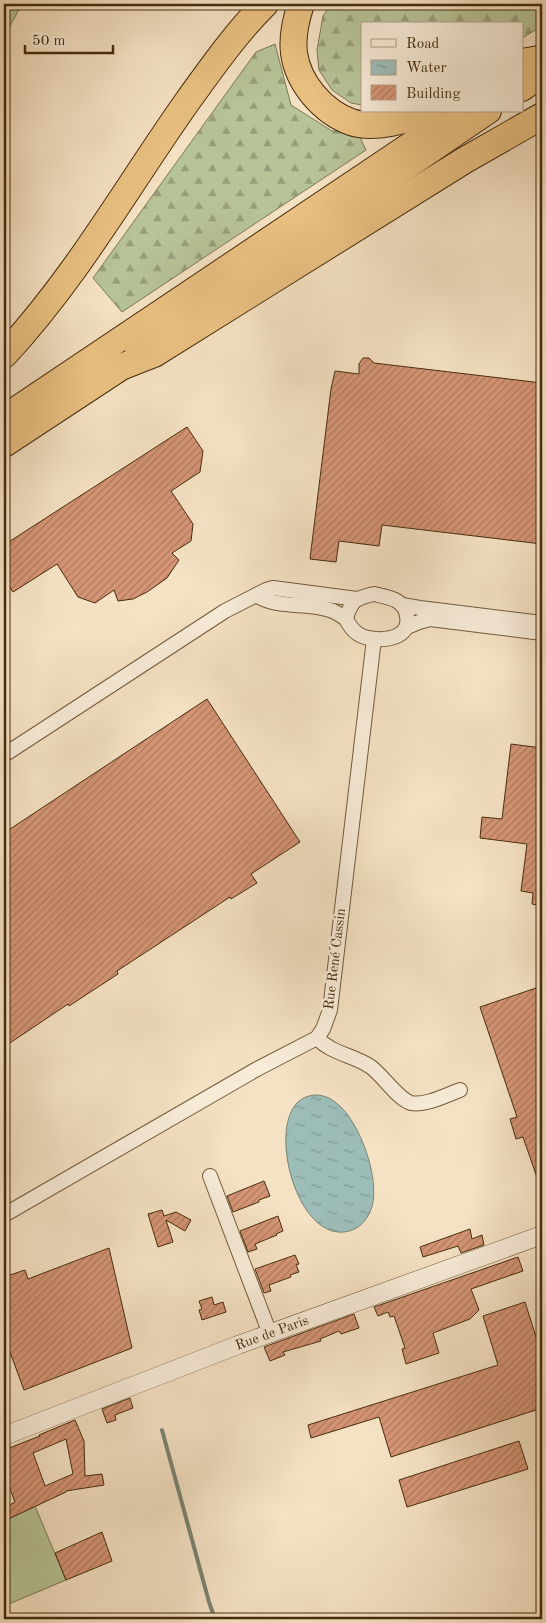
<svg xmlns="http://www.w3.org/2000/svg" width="546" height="1623" viewBox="0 0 546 1623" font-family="'Old Standard TT',serif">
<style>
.grass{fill:#b7c498;stroke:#7e7852}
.forest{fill:url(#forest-firs);stroke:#7e7852}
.water{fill:url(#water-ripples);stroke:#7a8373}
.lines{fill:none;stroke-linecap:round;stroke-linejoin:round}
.stream{stroke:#7a8373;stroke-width:4}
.building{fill:url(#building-hatch);stroke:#462c0c;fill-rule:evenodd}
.minor-casing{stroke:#725a3a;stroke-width:16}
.tertiary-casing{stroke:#725a3a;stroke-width:19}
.trunk-casing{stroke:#462c0c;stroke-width:26}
.motorway-casing{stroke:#462c0c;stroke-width:28}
.minor{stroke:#f8ecd9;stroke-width:14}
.tertiary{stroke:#f8ecd9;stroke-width:18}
.trunk{stroke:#eac182;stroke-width:24}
.motorway{stroke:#eac182;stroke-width:26}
.labels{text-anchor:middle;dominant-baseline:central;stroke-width:5;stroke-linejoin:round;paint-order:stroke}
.street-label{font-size:14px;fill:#462c0c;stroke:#f8ecd9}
</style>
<defs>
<pattern id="forest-firs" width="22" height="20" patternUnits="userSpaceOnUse" patternTransform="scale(1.25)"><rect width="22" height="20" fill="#b7c498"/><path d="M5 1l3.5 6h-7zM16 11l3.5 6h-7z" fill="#979f7a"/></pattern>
<pattern id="water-ripples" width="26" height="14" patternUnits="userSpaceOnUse" patternTransform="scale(1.25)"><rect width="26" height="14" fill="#9dbdb8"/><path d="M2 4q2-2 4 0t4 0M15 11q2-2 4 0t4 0" fill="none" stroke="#829a94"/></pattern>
<pattern id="building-hatch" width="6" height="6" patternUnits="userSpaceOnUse" patternTransform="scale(1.25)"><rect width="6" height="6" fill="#d69576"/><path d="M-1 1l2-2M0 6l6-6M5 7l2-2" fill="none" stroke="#af7a5f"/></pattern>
</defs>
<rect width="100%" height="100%" fill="#f5e2c4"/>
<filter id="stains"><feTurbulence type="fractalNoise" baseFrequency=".004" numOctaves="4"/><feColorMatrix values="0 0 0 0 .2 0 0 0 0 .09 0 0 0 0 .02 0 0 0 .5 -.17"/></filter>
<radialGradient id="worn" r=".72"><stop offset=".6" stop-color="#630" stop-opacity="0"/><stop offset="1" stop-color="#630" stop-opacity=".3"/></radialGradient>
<g class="grass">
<path d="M4,4H22L4,37Z"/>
<path d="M35,1506L66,1580L4,1606V1521Z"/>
</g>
<g class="forest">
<path d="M331,4H542V26L522,38V24H362V105L351,103L332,90L319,70L317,50L323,16Z"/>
<path d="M275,44L291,105L332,131H357L366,150L122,312L93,278L256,52Z"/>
</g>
<path class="water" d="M314,1095C322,1095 329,1097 335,1102C360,1119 383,1185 370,1212C365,1223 356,1231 344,1232C297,1237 269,1132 297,1103C302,1098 307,1096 314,1095Z"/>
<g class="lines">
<path class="stream" d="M162,1430L209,1602L215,1619"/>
</g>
<g class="building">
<path d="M363,358H369L374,363L542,383V544L382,525L379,546L339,541L336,562L310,559L331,389L335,371L359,374V364Z"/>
<path d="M187,427L203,451L200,472L171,491L193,524L191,541L172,553L179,560L167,578L147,592L133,599L118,601L114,590L95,603L78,597L57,564L13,592L4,578V545Z"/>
<path d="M207,699L300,842L251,874L257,883L231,899L230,897L117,971L118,974L69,1006L68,1004L4,1047V833Z"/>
<path d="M511,744L542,748V906L532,904L533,893L521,891L527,844L480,838L482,817L502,819Z"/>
<path d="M542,986V1189H541L523,1137L516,1139L510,1119L517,1117L480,1007Z"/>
<path d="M264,1181L270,1196L259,1200V1202L233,1212L227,1196Z"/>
<path d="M162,1210L164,1216L176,1212L191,1220L185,1231L166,1220L173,1242L158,1247L148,1214Z"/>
<path d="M278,1216L283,1231L276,1234L277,1235L255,1244L257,1249L248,1252L240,1231Z"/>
<path d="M470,1229L472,1239L482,1235L484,1245L461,1253L458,1246L423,1257L420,1247Z"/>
<path d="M109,1248L132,1348L24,1390L7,1344L4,1345V1277L25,1270L28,1279Z"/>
<path d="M295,1255L299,1264L296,1265L299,1272L290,1275L291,1277L269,1285L271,1291L264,1293L255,1269Z"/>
<path d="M518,1257L523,1271L471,1289L479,1310L470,1319L433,1333L439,1353L406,1364L402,1349L405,1348L394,1316L390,1317L388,1312L378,1316L374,1307Z"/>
<path d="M212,1297L214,1305L223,1302L226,1312L202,1320L199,1310L202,1309L199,1301Z"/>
<path d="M525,1302L542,1356V1408L391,1457L379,1417L311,1438L308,1425L498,1365L483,1316Z"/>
<path d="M354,1314L359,1328L341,1334L339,1331L320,1339L321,1341L283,1352L285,1355L270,1361L264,1347Z"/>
<path d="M130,1398L133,1408L115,1415L116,1420L107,1423L102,1409Z"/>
<path d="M75,1420L84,1441L85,1476L102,1474L104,1485L66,1491V1492L4,1521V1508L15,1502L4,1473V1450L40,1436L39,1435ZM66,1439L73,1474L45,1486L33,1453Z"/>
<path d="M519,1441L528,1469L407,1507L399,1480Z"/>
<path d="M102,1532L112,1561L66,1580L55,1553Z"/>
</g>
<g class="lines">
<defs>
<g id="minor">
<path d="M374,594C382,596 390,597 397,601C402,604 406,609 407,616C411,635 391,640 376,639C361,638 353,633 346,619C351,600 356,598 374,594Z"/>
<path d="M256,595C279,610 309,601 333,611C337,613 342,616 346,619"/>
<path d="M402,605L420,608L542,623"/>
<path d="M407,627L419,622L430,619L542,633"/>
<path d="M4,755L225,611L266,590L273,588L357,599"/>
<path d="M317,1038C332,1054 354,1055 371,1067C383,1076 399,1100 411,1103C426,1106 446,1095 460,1090"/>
<path d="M210,1176L270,1334"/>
<path d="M4,1215L257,1069L317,1038L323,1029L330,1010L374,639"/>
</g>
<path id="tertiary" d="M4,1436L238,1345L542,1235"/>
<g id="trunk">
<path d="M522,89L542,75"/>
<path d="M137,353L147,344L489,111"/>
<path d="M4,417L460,111"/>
</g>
<g id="motorway">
<path d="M301,4C296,19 292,37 294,53C298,83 323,112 351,122C373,130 409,120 430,111"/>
<path d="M522,62L539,59"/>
<path d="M4,355C76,278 128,185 189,99C213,66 236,33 265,4"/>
<path d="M4,444L121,367L154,354L465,160L542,116"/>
</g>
</defs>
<use href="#minor" class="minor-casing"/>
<use href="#tertiary" class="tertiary-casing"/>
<use href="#trunk" class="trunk-casing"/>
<use href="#motorway" class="motorway-casing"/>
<use href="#minor" class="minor"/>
<use href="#tertiary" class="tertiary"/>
<use href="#trunk" class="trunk"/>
<use href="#motorway" class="motorway"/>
</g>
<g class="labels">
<g class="street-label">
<text transform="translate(335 959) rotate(-83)">Rue René Cassin</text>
<text transform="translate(272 1333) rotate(-20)">Rue de Paris</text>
</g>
</g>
<rect width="546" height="1623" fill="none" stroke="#f5e2c4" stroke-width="20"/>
<rect x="5" y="5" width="536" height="1613" fill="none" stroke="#462c0c" stroke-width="2.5"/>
<rect x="10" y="10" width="526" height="1603" fill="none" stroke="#462c0c"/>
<rect x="361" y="22" width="162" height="90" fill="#f8ecd9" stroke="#b19f87"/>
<rect x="371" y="39" width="25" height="8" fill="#f8ecd9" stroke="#b19f87"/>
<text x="406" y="48" font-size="15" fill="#462c0c">Road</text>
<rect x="371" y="60" width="25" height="15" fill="url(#water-ripples)" stroke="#b19f87"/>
<text x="406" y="72" font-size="15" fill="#462c0c">Water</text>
<rect x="371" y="85" width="25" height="15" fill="url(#building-hatch)" stroke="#b19f87"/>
<text x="406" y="98" font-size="15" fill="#462c0c">Building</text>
<path d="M25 45v8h88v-8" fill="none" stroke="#462c0c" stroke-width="2.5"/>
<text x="32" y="45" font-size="15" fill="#462c0c" stroke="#f8ecd9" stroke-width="4" paint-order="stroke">50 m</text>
<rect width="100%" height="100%" filter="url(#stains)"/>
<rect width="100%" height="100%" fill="url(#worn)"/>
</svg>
